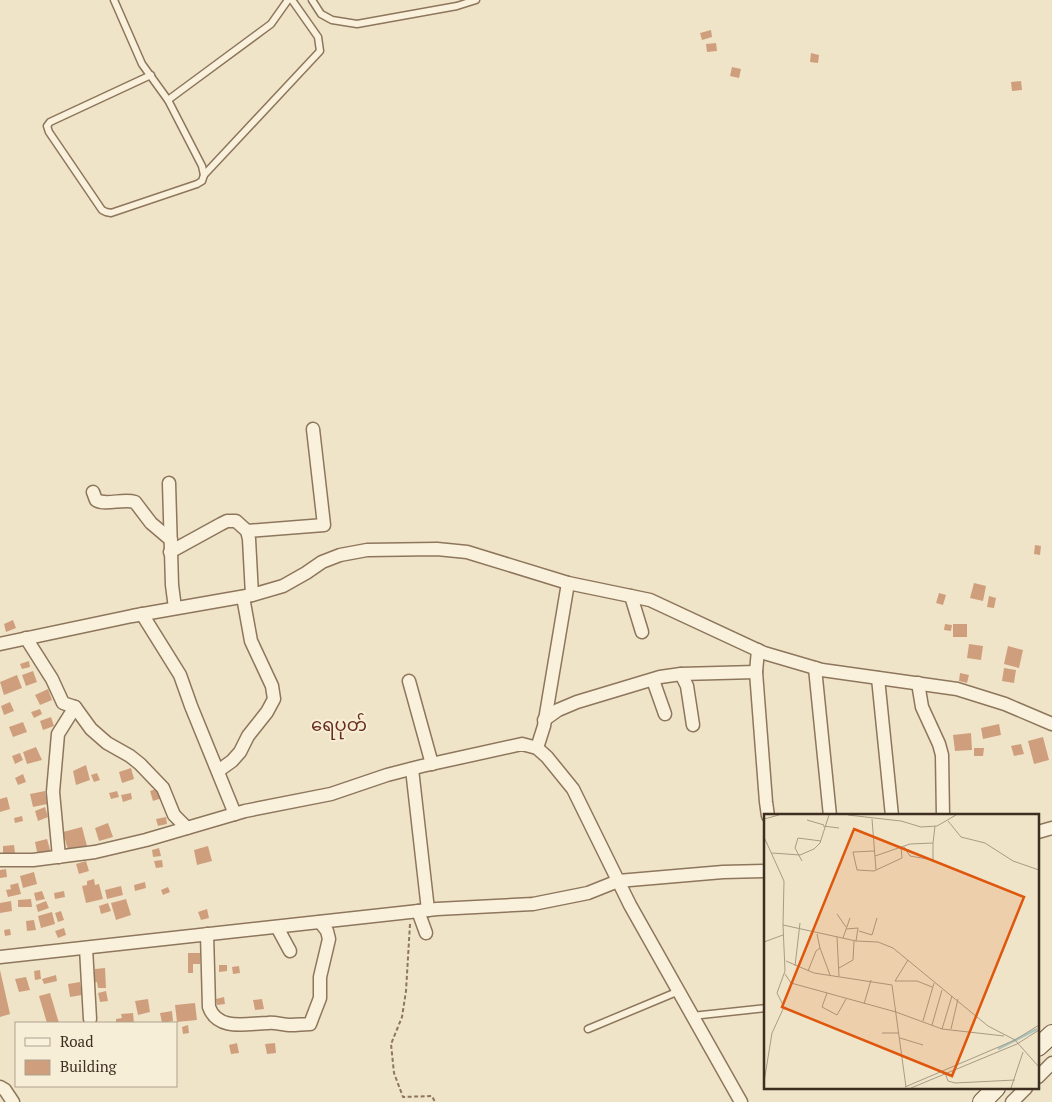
<svg xmlns="http://www.w3.org/2000/svg" width="1052" height="1102" viewBox="0 0 1052 1102" font-family="'PT Serif','Noto Sans Myanmar',serif">
<style>
.building{fill:#cf9f7d}
.lines{fill:none;stroke-linecap:round;stroke-linejoin:round}
.lane-casing{stroke:#8d765c;stroke-width:9}
.street-casing{stroke:#8d765c;stroke-width:15}
.secondary-casing{stroke:#6f573f;stroke-width:20}
.path{stroke:#8d765c;stroke-width:2;stroke-dasharray:4 2.5;stroke-linecap:butt}
.lane{stroke:#faf1dc;stroke-width:6}
.street{stroke:#faf1dc;stroke-width:12}
.secondary{stroke:#faf1dc;stroke-width:18}
.labels{text-anchor:middle;dominant-baseline:central;stroke-width:4;stroke-linejoin:round;paint-order:stroke}
.quarter-label{font-size:18px;fill:#6b2e1e;stroke:#f7eed8}
.inset-river{fill:none;stroke:#a9c4bc;stroke-width:2.5}
.inset-road{fill:none;stroke:#a89b85;stroke-width:1}
.view{fill:#df570d;fill-opacity:0.15;stroke:#df570d;stroke-width:2.5}
.inset-edge{fill:none;stroke:#3d2e20;stroke-width:2.5}
</style>
<rect width="100%" height="100%" fill="#f0e4c8"/>
<g class="building">
<path d="M711,30L712,37L702,40L700,33Z"/>
<path d="M716,43L717,51L707,52L706,44Z"/>
<path d="M811,53L819,55L818,63L810,62Z"/>
<path d="M732,67L741,69L739,78L730,76Z"/>
<path d="M1021,81L1022,90L1012,91L1011,82Z"/>
<path d="M1035,545L1041,546L1040,555L1034,554Z"/>
<path d="M974,583L986,586L983,601L970,598Z"/>
<path d="M939,593L946,595L943,605L936,603Z"/>
<path d="M989,596L996,598L994,608L987,607Z"/>
<path d="M13,620L16,628L6,632L4,624Z"/>
<path d="M945,624L952,625L951,631L944,630Z"/>
<rect x="953" y="624" width="14" height="13"/>
<path d="M969,644L983,646L981,660L967,658Z"/>
<path d="M1008,646L1023,650L1019,668L1004,664Z"/>
<path d="M29,661L30,667L22,669L20,664Z"/>
<path d="M1004,668L1016,670L1014,683L1002,681Z"/>
<path d="M33,671L37,682L26,686L22,675Z"/>
<path d="M960,673L969,675L967,683L959,681Z"/>
<path d="M17,675L22,688L4,695L0,682Z"/>
<path d="M48,689L52,700L40,705L35,695Z"/>
<path d="M10,702L14,711L4,715L1,706Z"/>
<path d="M40,709L42,714L34,718L31,712Z"/>
<path d="M51,717L54,726L43,730L40,721Z"/>
<path d="M23,722L27,732L13,737L9,727Z"/>
<path d="M999,724L1001,735L983,739L981,728Z"/>
<path d="M971,733L972,750L955,751L953,735Z"/>
<path d="M1043,737L1049,760L1034,764L1028,741Z"/>
<path d="M1021,744L1024,754L1014,756L1011,746Z"/>
<path d="M36,747L42,760L27,764L23,752Z"/>
<path d="M974,748H984L983,756H974Z"/>
<path d="M20,753L23,760L15,764L12,756Z"/>
<path d="M86,765L90,780L76,785L73,771Z"/>
<path d="M131,768L134,779L122,783L119,772Z"/>
<path d="M97,773L100,780L94,782L91,775Z"/>
<path d="M23,774L26,782L18,785L15,778Z"/>
<path d="M159,788L162,798L153,801L150,791Z"/>
<path d="M45,791L47,804L33,807L30,794Z"/>
<path d="M117,791L119,797L111,799L109,793Z"/>
<path d="M131,793L132,799L123,802L121,795Z"/>
<path d="M7,797L10,809L0,812V799Z"/>
<path d="M45,807L48,817L38,821L35,811Z"/>
<path d="M22,816L23,821L15,823L14,818Z"/>
<path d="M166,817L167,824L158,826L156,819Z"/>
<path d="M108,823L113,837L99,841L95,828Z"/>
<path d="M82,827L87,846L68,850L63,832Z"/>
<path d="M47,839L51,853L38,857L35,842Z"/>
<path d="M14,845L15,853L3,854V846Z"/>
<path d="M208,846L212,861L197,865L194,850Z"/>
<path d="M159,848L161,856L153,857L152,850Z"/>
<path d="M162,860L163,867L156,868L154,861Z"/>
<path d="M86,861L89,871L79,874L76,864Z"/>
<path d="M6,869L7,877L0,878V870Z"/>
<path d="M34,872L37,884L23,888L20,876Z"/>
<path d="M94,879L95,885L99,884L103,899L86,903L82,886L87,885V881Z"/>
<path d="M145,882L146,888L135,891L134,885Z"/>
<path d="M18,883L21,894L8,897L6,890L11,889L10,885Z"/>
<path d="M121,886L123,895L107,899L105,890Z"/>
<path d="M168,887L170,892L163,895L161,890Z"/>
<path d="M42,891L45,899L36,901L34,893Z"/>
<path d="M64,891L65,897L55,899L54,893Z"/>
<path d="M31,899L32,907H18V900Z"/>
<path d="M126,899L131,915L116,920L111,903Z"/>
<path d="M11,901L12,911L0,913V903Z"/>
<path d="M46,901L49,908L38,912L36,905Z"/>
<path d="M108,903L111,911L101,914L99,906Z"/>
<path d="M207,909L209,918L201,920L198,912Z"/>
<path d="M61,911L64,920L58,922L55,913Z"/>
<path d="M52,912L55,924L41,928L38,916Z"/>
<path d="M34,920L36,930L27,931L26,921Z"/>
<path d="M64,928L66,935L58,938L55,931Z"/>
<path d="M10,929L11,935L5,936L4,930Z"/>
<path d="M188,953H200V964H193V973H188Z"/>
<path d="M219,965H227V971L219,972Z"/>
<path d="M239,966L240,973L233,974L232,967Z"/>
<path d="M105,968L106,988H98L97,982L92,983L91,972H95V969Z"/>
<path d="M0,970L10,1014L0,1017Z"/>
<path d="M40,970L41,979L35,980L34,971Z"/>
<path d="M56,975L57,981L44,984L42,979Z"/>
<path d="M26,977L30,990L19,992L15,979Z"/>
<path d="M80,982L82,995L70,997L68,984Z"/>
<path d="M106,991L108,1001L100,1002L98,993Z"/>
<path d="M50,993L59,1023H47L39,996Z"/>
<path d="M224,997L225,1004L217,1005L216,999Z"/>
<path d="M148,999L150,1012L138,1015L135,1001Z"/>
<path d="M262,999L264,1009L255,1010L253,1000Z"/>
<path d="M195,1003L197,1020L177,1022L175,1005Z"/>
<path d="M172,1011L173,1021L162,1023L160,1013Z"/>
<path d="M133,1013L134,1023H116V1019L122,1018L121,1014Z"/>
<path d="M188,1025L189,1033L183,1034L182,1027Z"/>
<path d="M237,1043L239,1053L231,1054L229,1045Z"/>
<path d="M275,1043L276,1053L267,1054L265,1044Z"/>
</g>
<g class="lines">
<defs>
<g id="lane">
<path d="M114,0L142,64L168,100L202,166L204,175"/>
<path d="M312,0L321,14L332,20L357,24L457,6L476,0"/>
<path d="M151,75L50,122L47,126L49,132L102,210L106,212L111,213L197,184L202,181L204,175L320,51L318,37L292,0"/>
<path d="M168,100L271,24L288,0"/>
<path d="M692,1016L766,1008"/>
<path d="M588,1029L679,991"/>
</g>
<g id="street">
<path d="M169,483L172,585L175,608"/>
<path d="M93,492L96,500C106,506 123,498 135,502L151,523L171,540"/>
<path d="M247,531L324,525L313,429"/>
<path d="M170,552L221,524L227,521H236L247,531L249,539L252,595"/>
<path d="M631,596L642,632"/>
<path d="M142,614L180,675L191,706L235,814"/>
<path d="M26,638L52,679L63,703L75,707L58,734L53,792L59,857"/>
<path d="M0,644L132,616L252,595L283,586L306,573L322,562L340,555L367,550L437,549L467,552L568,583L650,600L764,653L822,670L957,689L1005,704L1052,724"/>
<path d="M758,650L756,672L766,802L768,816"/>
<path d="M815,668L830,816"/>
<path d="M681,674L687,686L693,725"/>
<path d="M878,678L892,816"/>
<path d="M653,680L665,714"/>
<path d="M409,681L432,764"/>
<path d="M918,683L922,707L939,744L942,755L943,816"/>
<path d="M75,707L91,729L107,743L130,756L140,764L163,788L174,815L187,828"/>
<path d="M544,720L558,710L577,702L660,677L681,674L756,672"/>
<path d="M537,748L544,726L568,583"/>
<path d="M412,769L428,910"/>
<path d="M218,771L232,761L240,752L248,736L267,712L274,699L272,686L251,641L243,597"/>
<path d="M1038,832L1052,828"/>
<path d="M0,860H33L95,852L146,840L245,811L331,794L387,775L422,766L522,744L537,748L547,757L573,789L630,905L741,1102"/>
<path d="M418,911L426,933"/>
<path d="M277,927L290,951"/>
<path d="M207,934L209,1007C218,1032 248,1023 268,1023C275,1022 283,1025 291,1025C297,1025 304,1024 310,1024L320,998V977L329,939L327,931L320,922"/>
<path d="M86,948L90,1019"/>
<path d="M0,957L437,909L533,904L588,893L618,881L723,872L766,871"/>
<path d="M1038,1077L1052,1063"/>
<path d="M0,1087L5,1090L13,1102"/>
<path d="M1012,1102L1026,1088"/>
</g>
<g id="secondary">
<path d="M1038,1047L1052,1034"/>
<path d="M982,1102L996,1088"/>
</g>
</defs>
<use href="#lane" class="lane-casing"/>
<use href="#street" class="street-casing"/>
<use href="#secondary" class="secondary-casing"/>
<path class="path" d="M410,924L406,991L402,1017L391,1044L394,1073L403,1097L432,1096L435,1102"/>
<use href="#lane" class="lane"/>
<use href="#street" class="street"/>
<use href="#secondary" class="secondary"/>
</g>
<g class="labels">
<g class="quarter-label">
<text x="339" y="724">ရေပုတ်</text>
</g>
</g>
<g transform="translate(764 814)">
<rect width="275" height="275" fill="#f0e4c8"/>
<path class="inset-river" d="M234,235L273,215"/>
<path class="inset-road" d="M84,1L137,7L157,13L173,12L192,1M0,5L15,1M108,5L112,56M43,6L60,11M184,7L197,23L221,29L249,47L275,56M59,12L75,14M0,23L20,67L19,111L92,127L114,128L129,134L224,212L251,226L275,253M140,33L146,42L169,46V29M110,37L89,38L93,56L110,57L138,44L137,33M8,39L36,41L50,35L56,29L65,1M111,42L146,30L169,29L171,12M38,47L31,34L34,24L57,27M73,100L82,113M82,115L94,114L92,127M95,117L108,121L113,104M73,123L75,162M79,124L86,104M0,128L19,121M56,134L66,161M22,147L50,159L128,171L142,273M31,152L36,109M75,154L89,146L90,127M44,157L52,137L56,134L53,120M21,160L27,169L132,198L178,215L240,222M131,167H153L168,173M131,167L144,146M63,179L58,193L73,201L82,185M100,190L107,166M159,207L170,169M168,211L178,176M178,215L188,182M187,215L194,185M118,219H135M136,224L159,231M181,259L184,267L191,269L251,266M0,268L8,219L20,193L13,179L21,157L19,111M141,273L251,226L275,211M147,274L253,230L275,216M247,274L259,238"/>
<path class="view" d="M90,15L260,83L188,262L18,193Z"/>
<rect width="275" height="275" class="inset-edge"/>
</g>
<rect x="15" y="1022" width="162" height="65" fill="#f7eed8" stroke="#ada18e"/>
<rect x="25" y="1038" width="25" height="8" fill="#faf1dc" stroke="#ada18e"/>
<text x="60" y="1047" font-size="15" fill="#3d2e20">Road</text>
<rect x="25" y="1060" width="25" height="15" fill="#cf9f7d" stroke="#ada18e"/>
<text x="60" y="1072" font-size="15" fill="#3d2e20">Building</text>
</svg>
